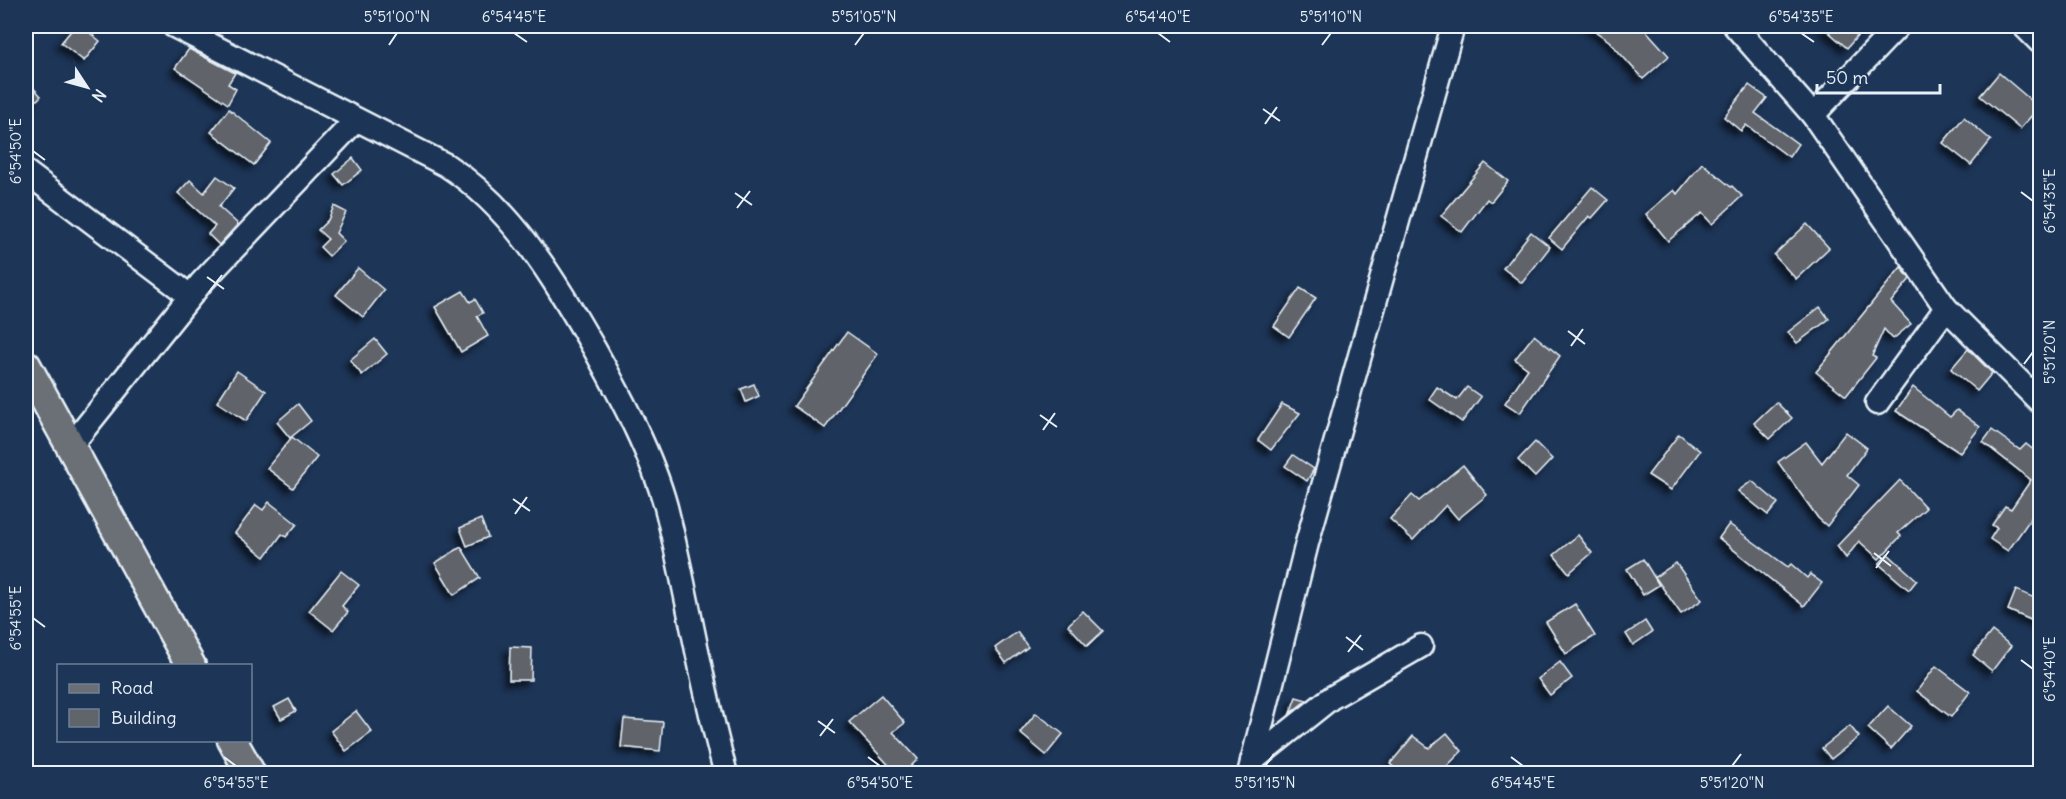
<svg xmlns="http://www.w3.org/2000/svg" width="2066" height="799" viewBox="0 0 2066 799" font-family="Delius,sans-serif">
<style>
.building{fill:#60646b;stroke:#e8f1f8;stroke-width:1.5;filter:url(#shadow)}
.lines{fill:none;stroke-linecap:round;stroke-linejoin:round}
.minor-casing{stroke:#e8f1f8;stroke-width:27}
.major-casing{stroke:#e8f1f8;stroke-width:33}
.minor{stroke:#1d3557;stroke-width:22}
.major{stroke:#6b6f75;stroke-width:28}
.ticks{fill:none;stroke:#e8f1f8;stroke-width:2}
.neatline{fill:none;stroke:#e8f1f8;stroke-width:2}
.ticks-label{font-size:15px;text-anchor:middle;fill:#e8f1f8}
</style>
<defs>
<filter id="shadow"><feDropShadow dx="-5" dy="5" stdDeviation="3" flood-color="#0009"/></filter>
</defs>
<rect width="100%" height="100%" fill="#1d3557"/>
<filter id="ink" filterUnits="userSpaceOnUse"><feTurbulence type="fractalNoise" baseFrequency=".0167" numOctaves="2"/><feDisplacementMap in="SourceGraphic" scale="12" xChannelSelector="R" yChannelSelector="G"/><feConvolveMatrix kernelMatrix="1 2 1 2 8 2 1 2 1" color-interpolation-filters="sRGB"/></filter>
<g filter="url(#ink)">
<g class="building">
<path d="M75,26H81L100,41L84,61L61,43Z"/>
<path d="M1588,26H1642L1669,56L1643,79L1609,41Z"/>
<path d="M1822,26H1866L1847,48Z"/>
<path d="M189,49L235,73L228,84L236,89L228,104L175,68Z"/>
<path d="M1999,73L2039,107L2020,129L1980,96Z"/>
<path d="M26,80L41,96L26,111Z"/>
<path d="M1749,85L1767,98L1755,113L1798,144L1789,157L1746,125L1741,131L1724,117Z"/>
<path d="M229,109L271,143L254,165L211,132Z"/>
<path d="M1964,117L1991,140L1971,165L1943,143Z"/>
<path d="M353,158L362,170L343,185L334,174Z"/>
<path d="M1485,163L1508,181L1491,202L1487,199L1462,232L1441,216Z"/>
<path d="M1702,163L1731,187L1732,186L1742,196L1712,224L1702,213L1668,241L1646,214L1674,190L1677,194Z"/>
<path d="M217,176L234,188L219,207L238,224L219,245L208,234L215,226L178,193L190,180L204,193Z"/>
<path d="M1592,187L1608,200L1592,218L1589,216L1562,249L1549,238Z"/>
<path d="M334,206L346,212L336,233L344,241L329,256L320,247L328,239L318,230L328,220Z"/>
<path d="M1807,224L1829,248L1796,279L1774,255Z"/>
<path d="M1531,232L1550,247L1522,283L1503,268Z"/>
<path d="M1901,267L1910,279L1891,302L1911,324L1893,339L1884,329L1872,356L1876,358L1846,396L1816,372Z"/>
<path d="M358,268L384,290L363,317L336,295Z"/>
<path d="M1300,288L1316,298L1289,337L1274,326Z"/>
<path d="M463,291L470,302L475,299L483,313L477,316L488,336L461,352L435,307Z"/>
<path d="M1820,307L1829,319L1797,343L1788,332Z"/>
<path d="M847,332L878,354L825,428L794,406Z"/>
<path d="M1534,335L1560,356L1520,413L1505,403L1528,369L1515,359Z"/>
<path d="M375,339L387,354L362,375L350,360Z"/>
<path d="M1968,349L1992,373L1977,391L1951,369Z"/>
<path d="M237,371L266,391L246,421L217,402Z"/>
<path d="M754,384L759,396L746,402L741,389Z"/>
<path d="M1437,387L1457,400L1467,387L1481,397L1462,422L1429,399Z"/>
<path d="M1913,387L1950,417L1957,410L1980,427L1960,453L1896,411Z"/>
<path d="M1776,402L1792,418L1770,439L1754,423Z"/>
<path d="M298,404L311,421L290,438L277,422Z"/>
<path d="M1282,404L1300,413L1271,450L1258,440Z"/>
<path d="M1992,430L2020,450L2026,444L2040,455V505L2008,551L1990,539L1997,528L1992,525L2005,506L2011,509L2031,480L1983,442Z"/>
<path d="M1846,432L1867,448L1847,475L1859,485L1827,526L1818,518L1778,462L1806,442L1822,463Z"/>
<path d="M1679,434L1700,451L1671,490L1648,475Z"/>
<path d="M292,437L317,457L293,488L267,468Z"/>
<path d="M1535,442L1552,459L1535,477L1518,460Z"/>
<path d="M1293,455L1314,469L1307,481L1285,466Z"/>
<path d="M1463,465L1487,495L1458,519L1446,505L1413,540L1390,519L1412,495L1419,501Z"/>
<path d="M1900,480L1926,508L1898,533L1901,536L1879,559L1859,541L1846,558L1837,546Z"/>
<path d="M1752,481L1778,503L1768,515L1738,491Z"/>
<path d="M269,502L297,524L286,537L282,534L265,557L235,533L256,505L263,510Z"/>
<path d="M481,519L488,537L467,546L460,528Z"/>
<path d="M1729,524L1788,567L1791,564L1807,578L1810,574L1822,583L1804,606L1719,538Z"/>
<path d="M1578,535L1592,553L1569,573L1554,555Z"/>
<path d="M461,547L480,578L454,595L435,563Z"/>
<path d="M1888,554L1917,580L1909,590L1879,564Z"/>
<path d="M1643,559L1659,585L1643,595L1627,569Z"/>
<path d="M1676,563L1702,600L1681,614L1655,577Z"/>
<path d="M341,571L359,585L342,606L348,612L333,630L309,611Z"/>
<path d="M2016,590L2040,600V624L2008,610Z"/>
<path d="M1575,604L1595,636L1566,654L1546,622Z"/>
<path d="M1083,611L1103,631L1087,646L1068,625Z"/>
<path d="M1645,621L1652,632L1633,645L1626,634Z"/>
<path d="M1992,631L2011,646L1992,671L1973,655Z"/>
<path d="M1017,632L1028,647L1006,663L995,648Z"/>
<path d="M510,647L532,648L531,680H509Z"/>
<path d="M1560,662L1572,678L1550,695L1538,679Z"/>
<path d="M1936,666L1970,692L1951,717L1917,691Z"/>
<path d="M881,695L905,723L893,732L918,759L903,774H897L849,722Z"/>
<path d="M1296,697L1307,700L1290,713Z"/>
<path d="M289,699L296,711L281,719L274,707Z"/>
<path d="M1888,706L1911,726L1891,749L1868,728Z"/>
<path d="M356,711L372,732L346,751L331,731Z"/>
<path d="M1036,713L1063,734L1046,755L1020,733Z"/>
<path d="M624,719L663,722L660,751L621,747Z"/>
<path d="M1850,726L1859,737L1831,759L1822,748Z"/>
<path d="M1447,733L1462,751L1439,774H1402L1390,764L1413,736L1429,748Z"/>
</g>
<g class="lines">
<defs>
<g id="minor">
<path d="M174,26L446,165C514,209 555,281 595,350C621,397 652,455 666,507C688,595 701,686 726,774"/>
<path d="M1735,26L1813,115L1946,308L2040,402"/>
<path d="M2024,26L2040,42"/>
<path d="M1813,115L1898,26"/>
<path d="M26,172L190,296"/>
<path d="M1877,403L1946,308"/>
<path d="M69,448L201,283L356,120"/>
<path d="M1252,761L1331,698L1421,646"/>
<path d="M1249,774L1307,543L1453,26"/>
</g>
<g id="major">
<path d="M26,365L191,666"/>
<path d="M232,740L251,774"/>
</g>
</defs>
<use href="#minor" class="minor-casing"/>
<use href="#major" class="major-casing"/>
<use href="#minor" class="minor"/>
<use href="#major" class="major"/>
</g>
</g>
<path class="ticks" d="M514,33L527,42M1158,33L1170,42M1801,33L1814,42M389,45L397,33M855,45L864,33M1322,45L1331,33M1263,109L1280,121M1265,124L1277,107M33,151L45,160M2021,192L2033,201M735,193L752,205M737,208L750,191M207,277L224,289M209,292L222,275M1568,331L1585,344M1571,346L1583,329M2024,364L2033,352M1040,415L1057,427M1043,430L1055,413M513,499L530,511M515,514L527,497M1874,553L1891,566M1876,568L1889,551M33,618L45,627M1346,637L1363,650M1348,652L1361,635M2021,660L2033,669M818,721L835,733M820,736L833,719M224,757L236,766M868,757L880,766M1511,757L1523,766M1265,766L1274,754M1732,766L1741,754"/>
<rect width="2066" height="799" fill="none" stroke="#1d3557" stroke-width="66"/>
<rect x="57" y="664" width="195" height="78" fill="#1d3557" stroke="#6e8097" stroke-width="1.5"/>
<rect x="69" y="684" width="30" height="9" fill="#6b6f75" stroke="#6e8097" stroke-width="1.5"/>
<text x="111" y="694" font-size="18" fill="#e8f1f8">Road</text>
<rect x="69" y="709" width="30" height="18" fill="#60646b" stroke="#6e8097" stroke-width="1.5"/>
<text x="111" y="724" font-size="18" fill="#e8f1f8">Building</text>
<g transform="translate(87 87) rotate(126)" stroke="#1d3557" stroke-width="4.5" paint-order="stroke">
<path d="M0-4.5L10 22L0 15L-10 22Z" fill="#e8f1f8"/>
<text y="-9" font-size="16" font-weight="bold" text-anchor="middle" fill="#e8f1f8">N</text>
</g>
<path d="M1817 84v9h123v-9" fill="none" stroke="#e8f1f8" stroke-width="3"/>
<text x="1826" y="84" font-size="18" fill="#e8f1f8" stroke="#1d3557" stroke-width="4.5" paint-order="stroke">50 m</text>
<rect x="33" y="33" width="2000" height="733" class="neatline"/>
<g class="ticks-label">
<text x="397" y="22">5°51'00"N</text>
<text x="514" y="22">6°54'45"E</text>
<text x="864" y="22">5°51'05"N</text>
<text x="1158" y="22">6°54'40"E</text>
<text x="1331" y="22">5°51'10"N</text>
<text x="1801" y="22">6°54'35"E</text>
<text transform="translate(16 151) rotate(-90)" y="5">6°54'50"E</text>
<text transform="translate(2050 201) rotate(-90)" y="5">6°54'35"E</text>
<text transform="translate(2050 352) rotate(-90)" y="5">5°51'20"N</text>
<text transform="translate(16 618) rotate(-90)" y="5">6°54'55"E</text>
<text transform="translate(2050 669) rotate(-90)" y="5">6°54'40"E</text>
<text x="236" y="788">6°54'55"E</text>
<text x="880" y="788">6°54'50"E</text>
<text x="1265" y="788">5°51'15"N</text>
<text x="1523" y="788">6°54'45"E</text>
<text x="1732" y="788">5°51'20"N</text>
</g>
</svg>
